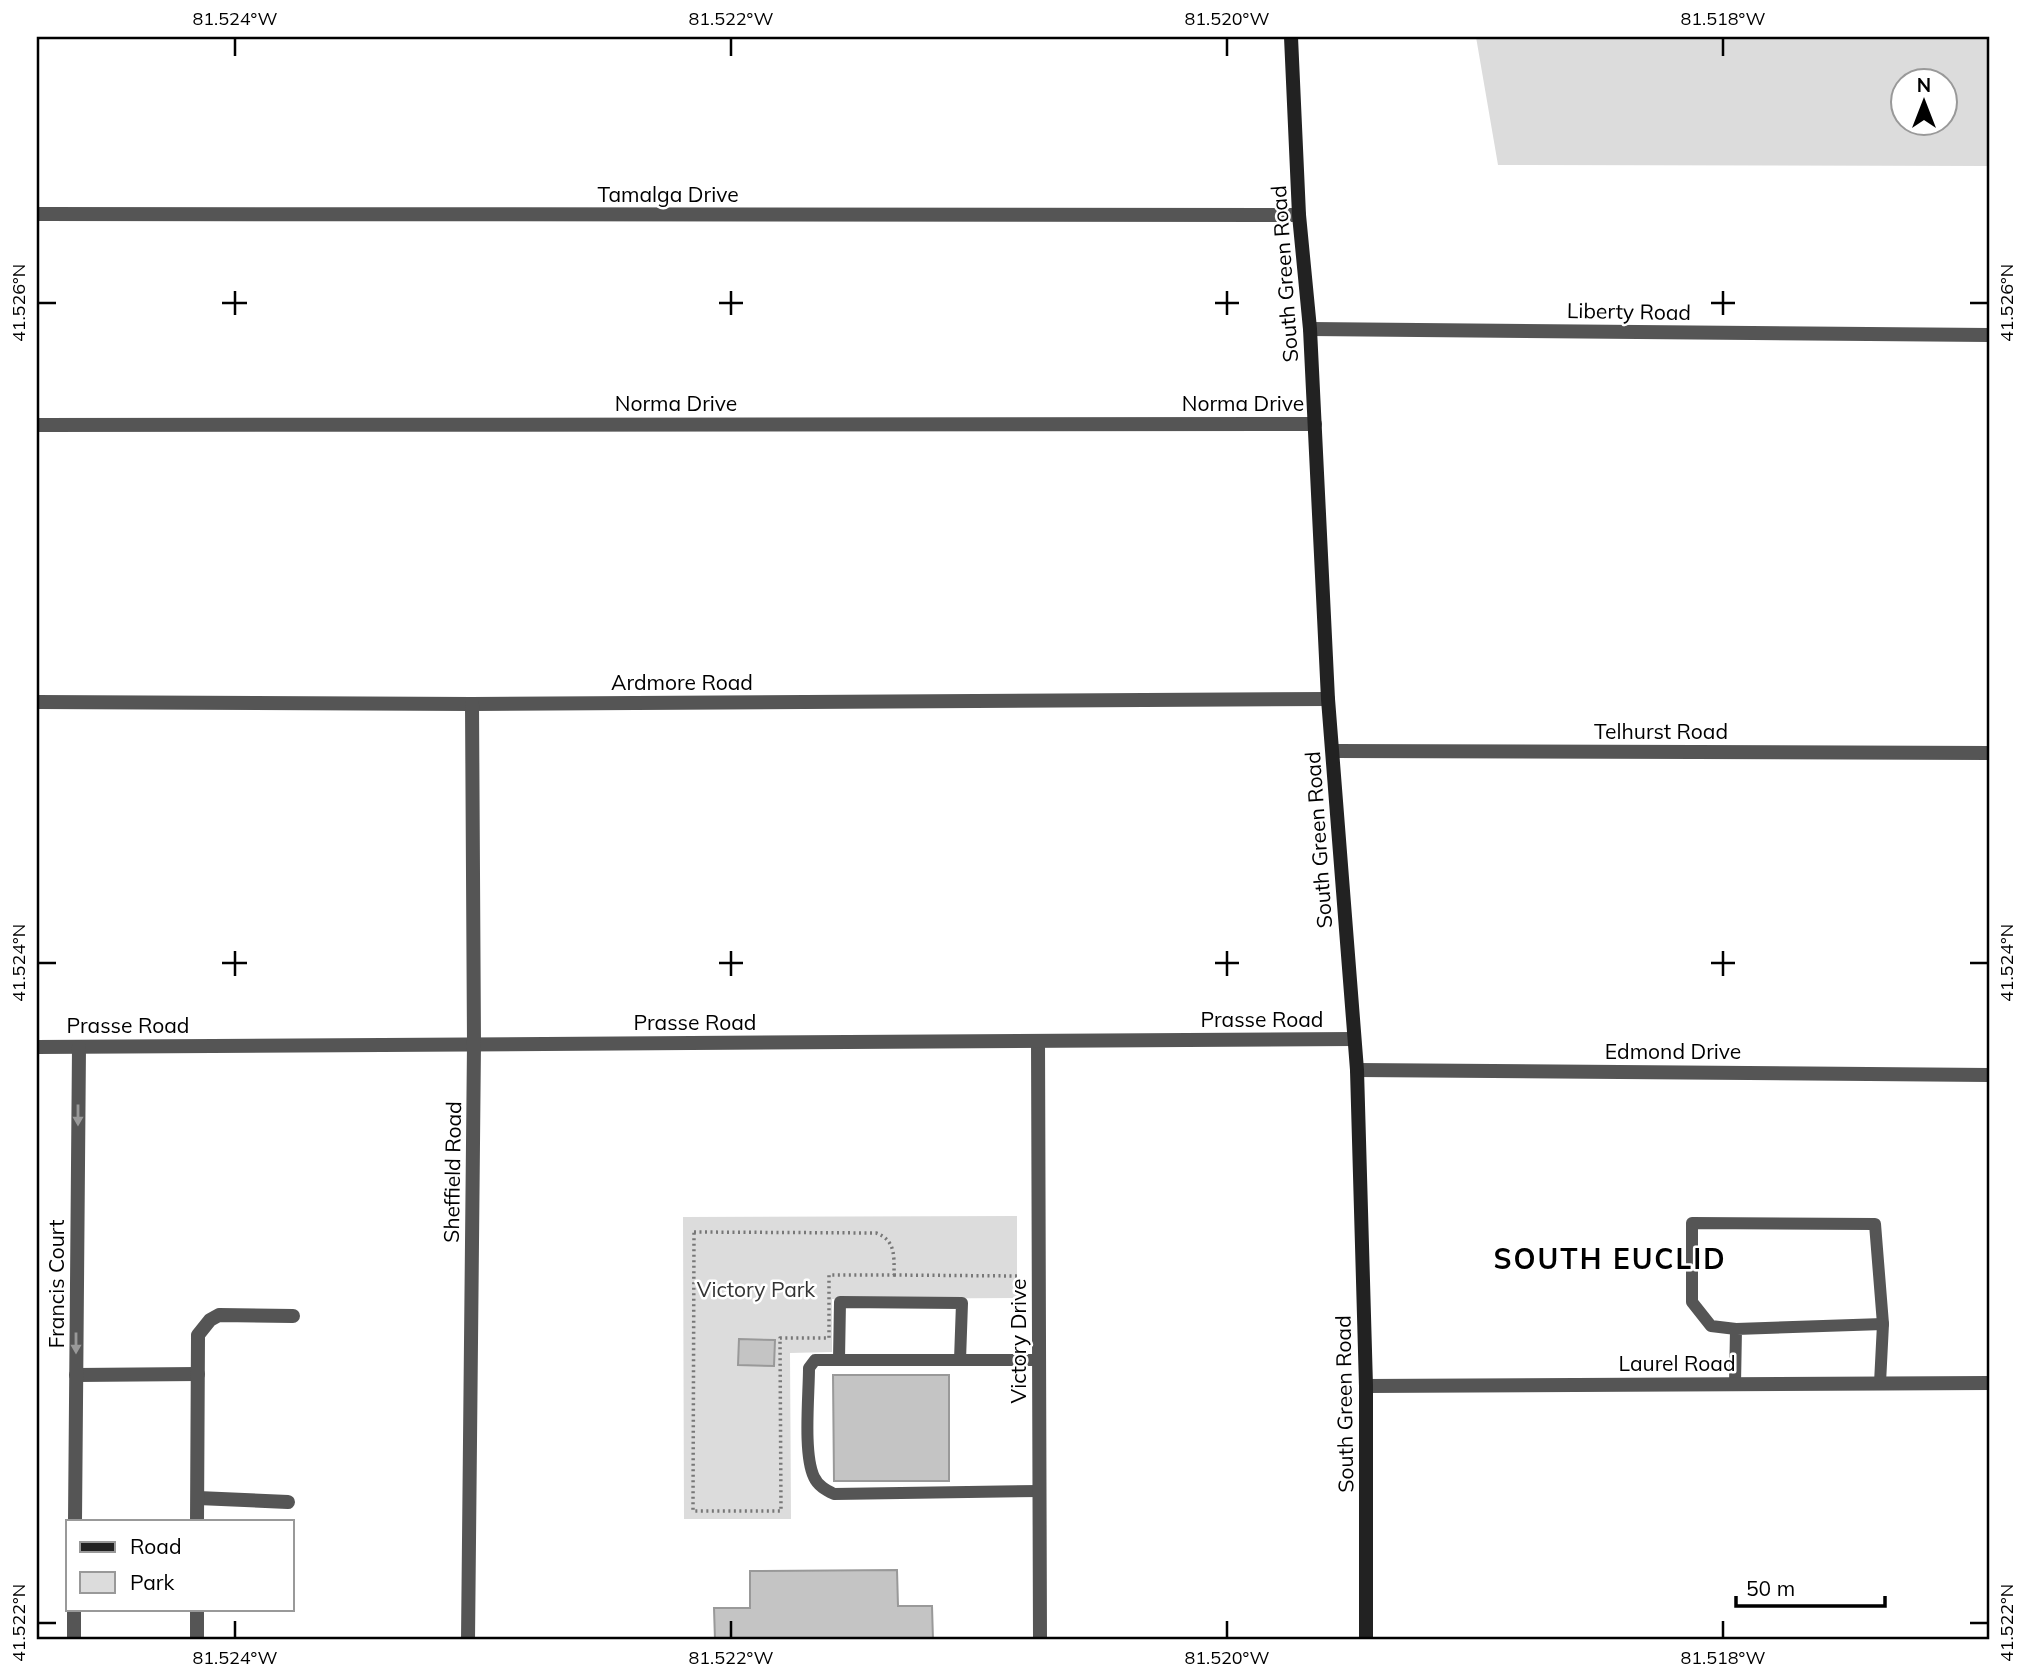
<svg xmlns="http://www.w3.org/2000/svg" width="2026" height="1677" viewBox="0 0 2026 1677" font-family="Mulish,sans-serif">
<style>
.green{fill:#dcdcdc;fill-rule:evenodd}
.building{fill:#c4c4c4;stroke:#999;stroke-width:2}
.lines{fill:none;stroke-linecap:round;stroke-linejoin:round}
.path{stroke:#777;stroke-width:3.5;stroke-dasharray:2 3.5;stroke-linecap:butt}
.service{stroke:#555;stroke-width:12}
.minor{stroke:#555;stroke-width:14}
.secondary{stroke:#222;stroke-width:14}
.oneway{fill:#999}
.ticks{fill:none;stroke:#000;stroke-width:2.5}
.labels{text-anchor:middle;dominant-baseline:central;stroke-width:5;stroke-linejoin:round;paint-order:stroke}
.street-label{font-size:21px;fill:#000;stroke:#fff}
.park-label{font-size:21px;fill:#333;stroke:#fff}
.district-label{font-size:28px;font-weight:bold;letter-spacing:2px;fill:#000;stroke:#fff}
.neatline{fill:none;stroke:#000;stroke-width:2.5}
.ticks-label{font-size:18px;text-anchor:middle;fill:#000}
</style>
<rect width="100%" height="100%" fill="#fff"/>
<g class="green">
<path d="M1476,37H1989V166L1498,165ZM1946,80V122H1904V80Z"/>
<path d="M1017,1216V1298L832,1299V1352L790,1353L791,1519H684L683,1217Z"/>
</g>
<g class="building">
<path d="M739,1339L775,1340L774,1366L738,1365Z"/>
<path d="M833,1375H949V1481H834Z"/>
<path d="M897,1570L898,1606H932L933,1640H715L714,1608H750V1571Z"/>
</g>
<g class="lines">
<g class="path">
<path d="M694,1232L876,1233C896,1240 894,1257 894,1275H829V1338H780L781,1511H693Z"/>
<path d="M894,1275L1017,1276"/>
</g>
<g class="service">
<path d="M1736,1329L1711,1326L1692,1302V1223L1875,1224L1883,1324"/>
<path d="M839,1359L840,1302L962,1303L960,1360"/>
<path d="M1039,1360H815L809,1368C809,1395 803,1454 814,1477C818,1486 826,1490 834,1494L1040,1491"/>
<path d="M1735,1384L1736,1329L1883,1324L1880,1383"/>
</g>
<g class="minor">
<path d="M37,214L1299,215"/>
<path d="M1310,329L1989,335"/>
<path d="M37,425L1315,424"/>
<path d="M37,702L472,704L1328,699"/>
<path d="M1334,751L1989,753"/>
<path d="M1038,1041L1040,1640"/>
<path d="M37,1047L1354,1039"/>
<path d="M1357,1070L1989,1075"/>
<path d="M76,1375L198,1374"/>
<path d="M1366,1386L1989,1383"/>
<path d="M198,1498L288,1502"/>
<path d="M75,1521L79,1047"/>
<path d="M197,1521L198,1335L210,1320L219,1315L293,1316"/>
<path d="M74,1640V1609"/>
<path d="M197,1640V1609"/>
<path d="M468,1640L474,1044L472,704"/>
</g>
<path class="secondary" d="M1291,37L1299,215L1310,329L1328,699L1357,1070L1366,1386V1640"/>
</g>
<defs><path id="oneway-solid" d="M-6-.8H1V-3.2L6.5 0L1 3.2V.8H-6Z" transform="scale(1.75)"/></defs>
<g class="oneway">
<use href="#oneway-solid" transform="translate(78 1115) rotate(90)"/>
<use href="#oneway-solid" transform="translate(76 1343) rotate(90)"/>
</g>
<path class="ticks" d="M235,38V56M731,38V56M1227,38V56M1723,38V56M235,291V315M731,291V315M1227,291V315M1723,291V315M38,303H56M222,303H247M719,303H743M1215,303H1239M1711,303H1735M1970,303H1988M235,951V976M731,951V976M1227,951V976M1723,951V976M38,963H56M222,963H247M719,963H743M1215,963H1239M1711,963H1735M1970,963H1988M235,1621V1638M731,1621V1638M1227,1621V1638M1723,1621V1638M38,1623H56M1970,1623H1988"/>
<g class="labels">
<g class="street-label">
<text x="668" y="194">Tamalga Drive</text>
<text transform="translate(1284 274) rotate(-94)">South Green Road</text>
<text transform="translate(1629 311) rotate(1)">Liberty Road</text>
<text x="676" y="403">Norma Drive</text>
<text x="1243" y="403">Norma Drive</text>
<text x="682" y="682">Ardmore Road</text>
<text x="1661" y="731">Telhurst Road</text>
<text transform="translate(1318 840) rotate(-94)">South Green Road</text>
<text x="1262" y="1019">Prasse Road</text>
<text x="695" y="1022">Prasse Road</text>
<text x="128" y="1025">Prasse Road</text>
<text x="1673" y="1051">Edmond Drive</text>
<text transform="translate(452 1172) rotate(-89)">Sheffield Road</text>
<text transform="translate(56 1284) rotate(-90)">Francis Court</text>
<text transform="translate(1018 1341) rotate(-90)">Victory Drive</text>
<text x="1677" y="1363">Laurel Road</text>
<text transform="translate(1344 1404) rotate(-91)">South Green Road</text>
</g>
<g class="park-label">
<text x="756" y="1289">Victory Park</text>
</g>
<g class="district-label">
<text x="1610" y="1258">SOUTH EUCLID</text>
</g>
</g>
<rect width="2026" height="1677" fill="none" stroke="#ffffff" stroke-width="77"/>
<rect x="66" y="1520" width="228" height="91" fill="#ffffff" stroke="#999999" stroke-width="2"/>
<rect x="80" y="1542" width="35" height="10" fill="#222222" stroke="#999999" stroke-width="2"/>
<text x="130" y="1554" font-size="21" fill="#000000">Road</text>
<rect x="80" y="1572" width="35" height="21" fill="#dcdcdc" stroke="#999999" stroke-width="2"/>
<text x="130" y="1590" font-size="21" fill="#000000">Park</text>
<g transform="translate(1924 102)"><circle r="33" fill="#ffffff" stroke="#999999" stroke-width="2"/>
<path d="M0-5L12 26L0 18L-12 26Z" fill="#000000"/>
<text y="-10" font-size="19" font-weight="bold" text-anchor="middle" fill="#000000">N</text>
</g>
<path d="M1736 1596v10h149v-10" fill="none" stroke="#000000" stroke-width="3.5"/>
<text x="1746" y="1596" font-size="21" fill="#000000" stroke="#ffffff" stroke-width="5" paint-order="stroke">50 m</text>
<rect x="38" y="38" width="1950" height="1600" class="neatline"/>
<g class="ticks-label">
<text x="235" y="25">81.524°W</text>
<text x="731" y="25">81.522°W</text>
<text x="1227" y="25">81.520°W</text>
<text x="1723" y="25">81.518°W</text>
<text transform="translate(19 303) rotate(-90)" y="6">41.526°N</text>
<text transform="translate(2007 303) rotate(-90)" y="6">41.526°N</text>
<text transform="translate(19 963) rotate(-90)" y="6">41.524°N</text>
<text transform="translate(2007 963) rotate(-90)" y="6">41.524°N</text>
<text transform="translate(19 1623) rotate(-90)" y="6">41.522°N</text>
<text transform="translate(2007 1623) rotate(-90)" y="6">41.522°N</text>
<text x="235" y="1664">81.524°W</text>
<text x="731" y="1664">81.522°W</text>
<text x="1227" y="1664">81.520°W</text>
<text x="1723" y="1664">81.518°W</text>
</g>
</svg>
